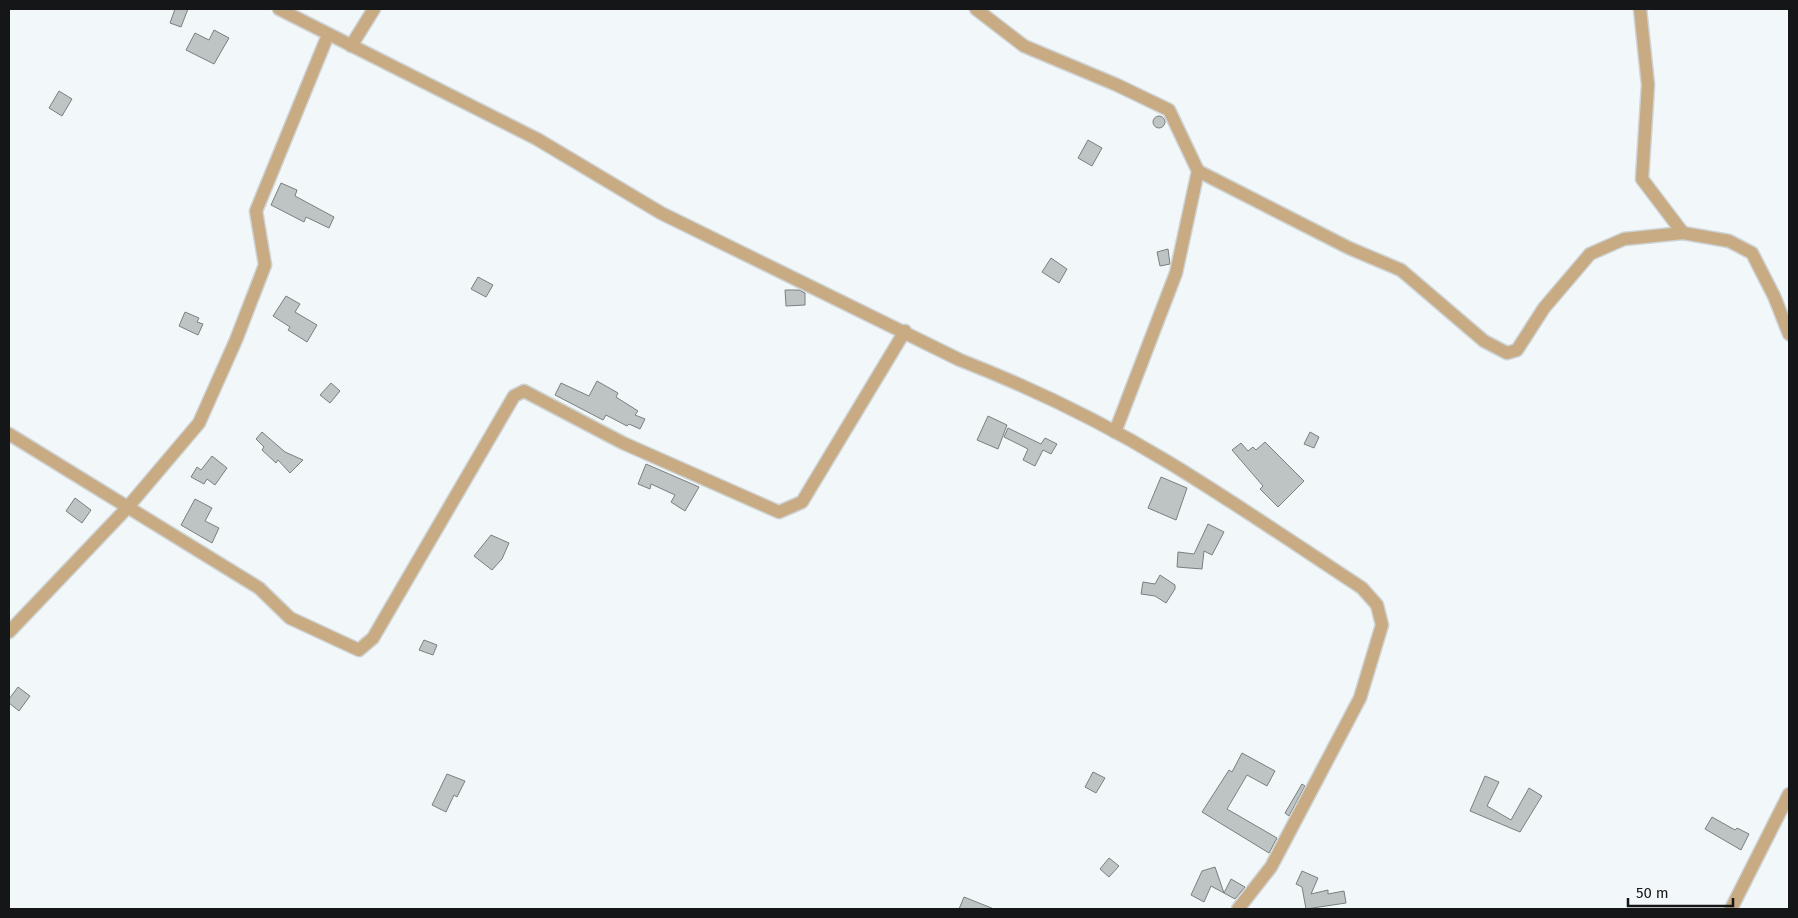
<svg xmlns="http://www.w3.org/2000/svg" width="1798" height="918" viewBox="0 0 1798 918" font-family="'Fira Sans',sans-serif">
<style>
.building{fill:#bec3c4;stroke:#7a7f80}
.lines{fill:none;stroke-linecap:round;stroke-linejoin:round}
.street-casing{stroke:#ced3d5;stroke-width:15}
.street{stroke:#c8ab83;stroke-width:12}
</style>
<rect width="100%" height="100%" fill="#f2f7f9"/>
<g class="building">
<path d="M175,9H188L181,27L170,23Z"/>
<path d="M214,30L229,38L214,64L186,50L195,33L209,40Z"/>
<path d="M59,91L72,99L62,116L49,108Z"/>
<circle cx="1159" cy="122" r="6"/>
<path d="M1088,140L1102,148L1092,166L1078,158Z"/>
<path d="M281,183L297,190L295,196L334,217L329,228L306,217L304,222L271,205Z"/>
<path d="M1168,249L1170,264L1160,266L1157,252Z"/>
<path d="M1051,258L1067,269L1059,283L1042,272Z"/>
<path d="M478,277L493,285L486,297L471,289Z"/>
<path d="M785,290H799L805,293V305L786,306Z"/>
<path d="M286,296L300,304L295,312L317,325L307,342L288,330L290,327L273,316Z"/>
<path d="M185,312L199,318L197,322L203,324L198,335L179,326Z"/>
<path d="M597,381L618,393L616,397L638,411L635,415L645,419L640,429L629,424L627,426L606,415L603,420L555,395L561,383L589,396Z"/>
<path d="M331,383L340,391L330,403L320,395Z"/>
<path d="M988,416L1007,425L998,449L977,440Z"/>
<path d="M1008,428L1041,444L1045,438L1057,444L1051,454L1043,450L1035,466L1023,460L1028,449L1004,437Z"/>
<path d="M262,432L285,452L303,460L290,473L278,460L276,463L262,450L264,447L256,439Z"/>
<path d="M1310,432L1319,437L1314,448L1304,444Z"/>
<path d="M1265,442L1304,481L1278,507L1260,489L1263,486L1232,450L1241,443L1248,451L1253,447L1256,450Z"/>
<path d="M212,456L227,468L215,485L207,479L204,484L191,477L197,467L201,470Z"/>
<path d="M646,464L699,487L685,511L671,502L675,495L651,484L650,489L638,484Z"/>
<path d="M1161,477L1187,488L1176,520L1148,508Z"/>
<path d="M75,498L91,510L82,523L66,511Z"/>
<path d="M195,499L212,508L205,521L219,528L212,543L181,525Z"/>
<path d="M1208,524L1224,532L1212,555L1204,551L1202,569L1177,567L1178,552L1194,554Z"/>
<path d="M491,535L509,543L502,559L492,570L474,556Z"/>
<path d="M1160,575L1175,585V589L1166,603L1155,596L1141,594L1143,582L1155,584Z"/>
<path d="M424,640L437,645L433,655L419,650Z"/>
<path d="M18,687L30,696L19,711L9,703V699Z"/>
<path d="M1242,753L1275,771L1267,786L1247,775L1227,809L1277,838L1269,853L1202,812L1229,770L1232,772Z"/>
<path d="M1093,772L1105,778L1096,793L1085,787Z"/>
<path d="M447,774L465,781L457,797L454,795L446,812L432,805Z"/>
<path d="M1485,776L1499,782L1487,806L1511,820L1529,788L1542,796L1520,832L1470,811Z"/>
<path d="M1302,784L1305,786L1289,816L1285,813Z"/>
<path d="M1712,817L1735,830L1737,828L1749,834L1741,850L1705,829Z"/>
<path d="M1109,858L1119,866L1109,877L1100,869Z"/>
<path d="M1215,867L1224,893L1231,879L1245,887L1235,899L1211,886L1204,902L1191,895L1202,871Z"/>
<path d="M1302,871L1318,878L1311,894L1328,890V894L1344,891L1346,903L1306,909L1302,887L1296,884Z"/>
<path d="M964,897L994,909H959Z"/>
</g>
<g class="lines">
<defs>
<g id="street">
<path d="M279,9L537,139L661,213L960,360C1032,388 1102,422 1168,462C1234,502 1298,546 1362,588L1377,605L1382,625L1360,698L1271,867L1238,909"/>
<path d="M976,9L1024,46L1117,85L1169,110L1198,171L1176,273L1115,432"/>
<path d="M1640,9L1648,85L1642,179L1683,233"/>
<path d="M351,46L374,9"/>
<path d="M1198,171L1349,248L1401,270L1484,341L1507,353L1517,350L1544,308L1590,254L1624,239L1683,233L1729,241L1752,253L1774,296L1789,334"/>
<path d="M9,434L259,588L290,618L359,650L373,638L514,396L524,391L623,443L779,512L802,502L905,331"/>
<path d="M9,632L127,508L199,423L236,340L265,265L256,211L328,35"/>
<path d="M1731,909L1789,794"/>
</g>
</defs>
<use href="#street" class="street-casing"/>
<use href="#street" class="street"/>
</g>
<rect width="1798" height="918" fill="none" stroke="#141617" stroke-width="20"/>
<path d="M1628 898v8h105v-8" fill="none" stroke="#141617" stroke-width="2.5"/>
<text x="1636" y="898" font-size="15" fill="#141617" stroke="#f2f7f9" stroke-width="4" paint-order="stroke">50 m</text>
</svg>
